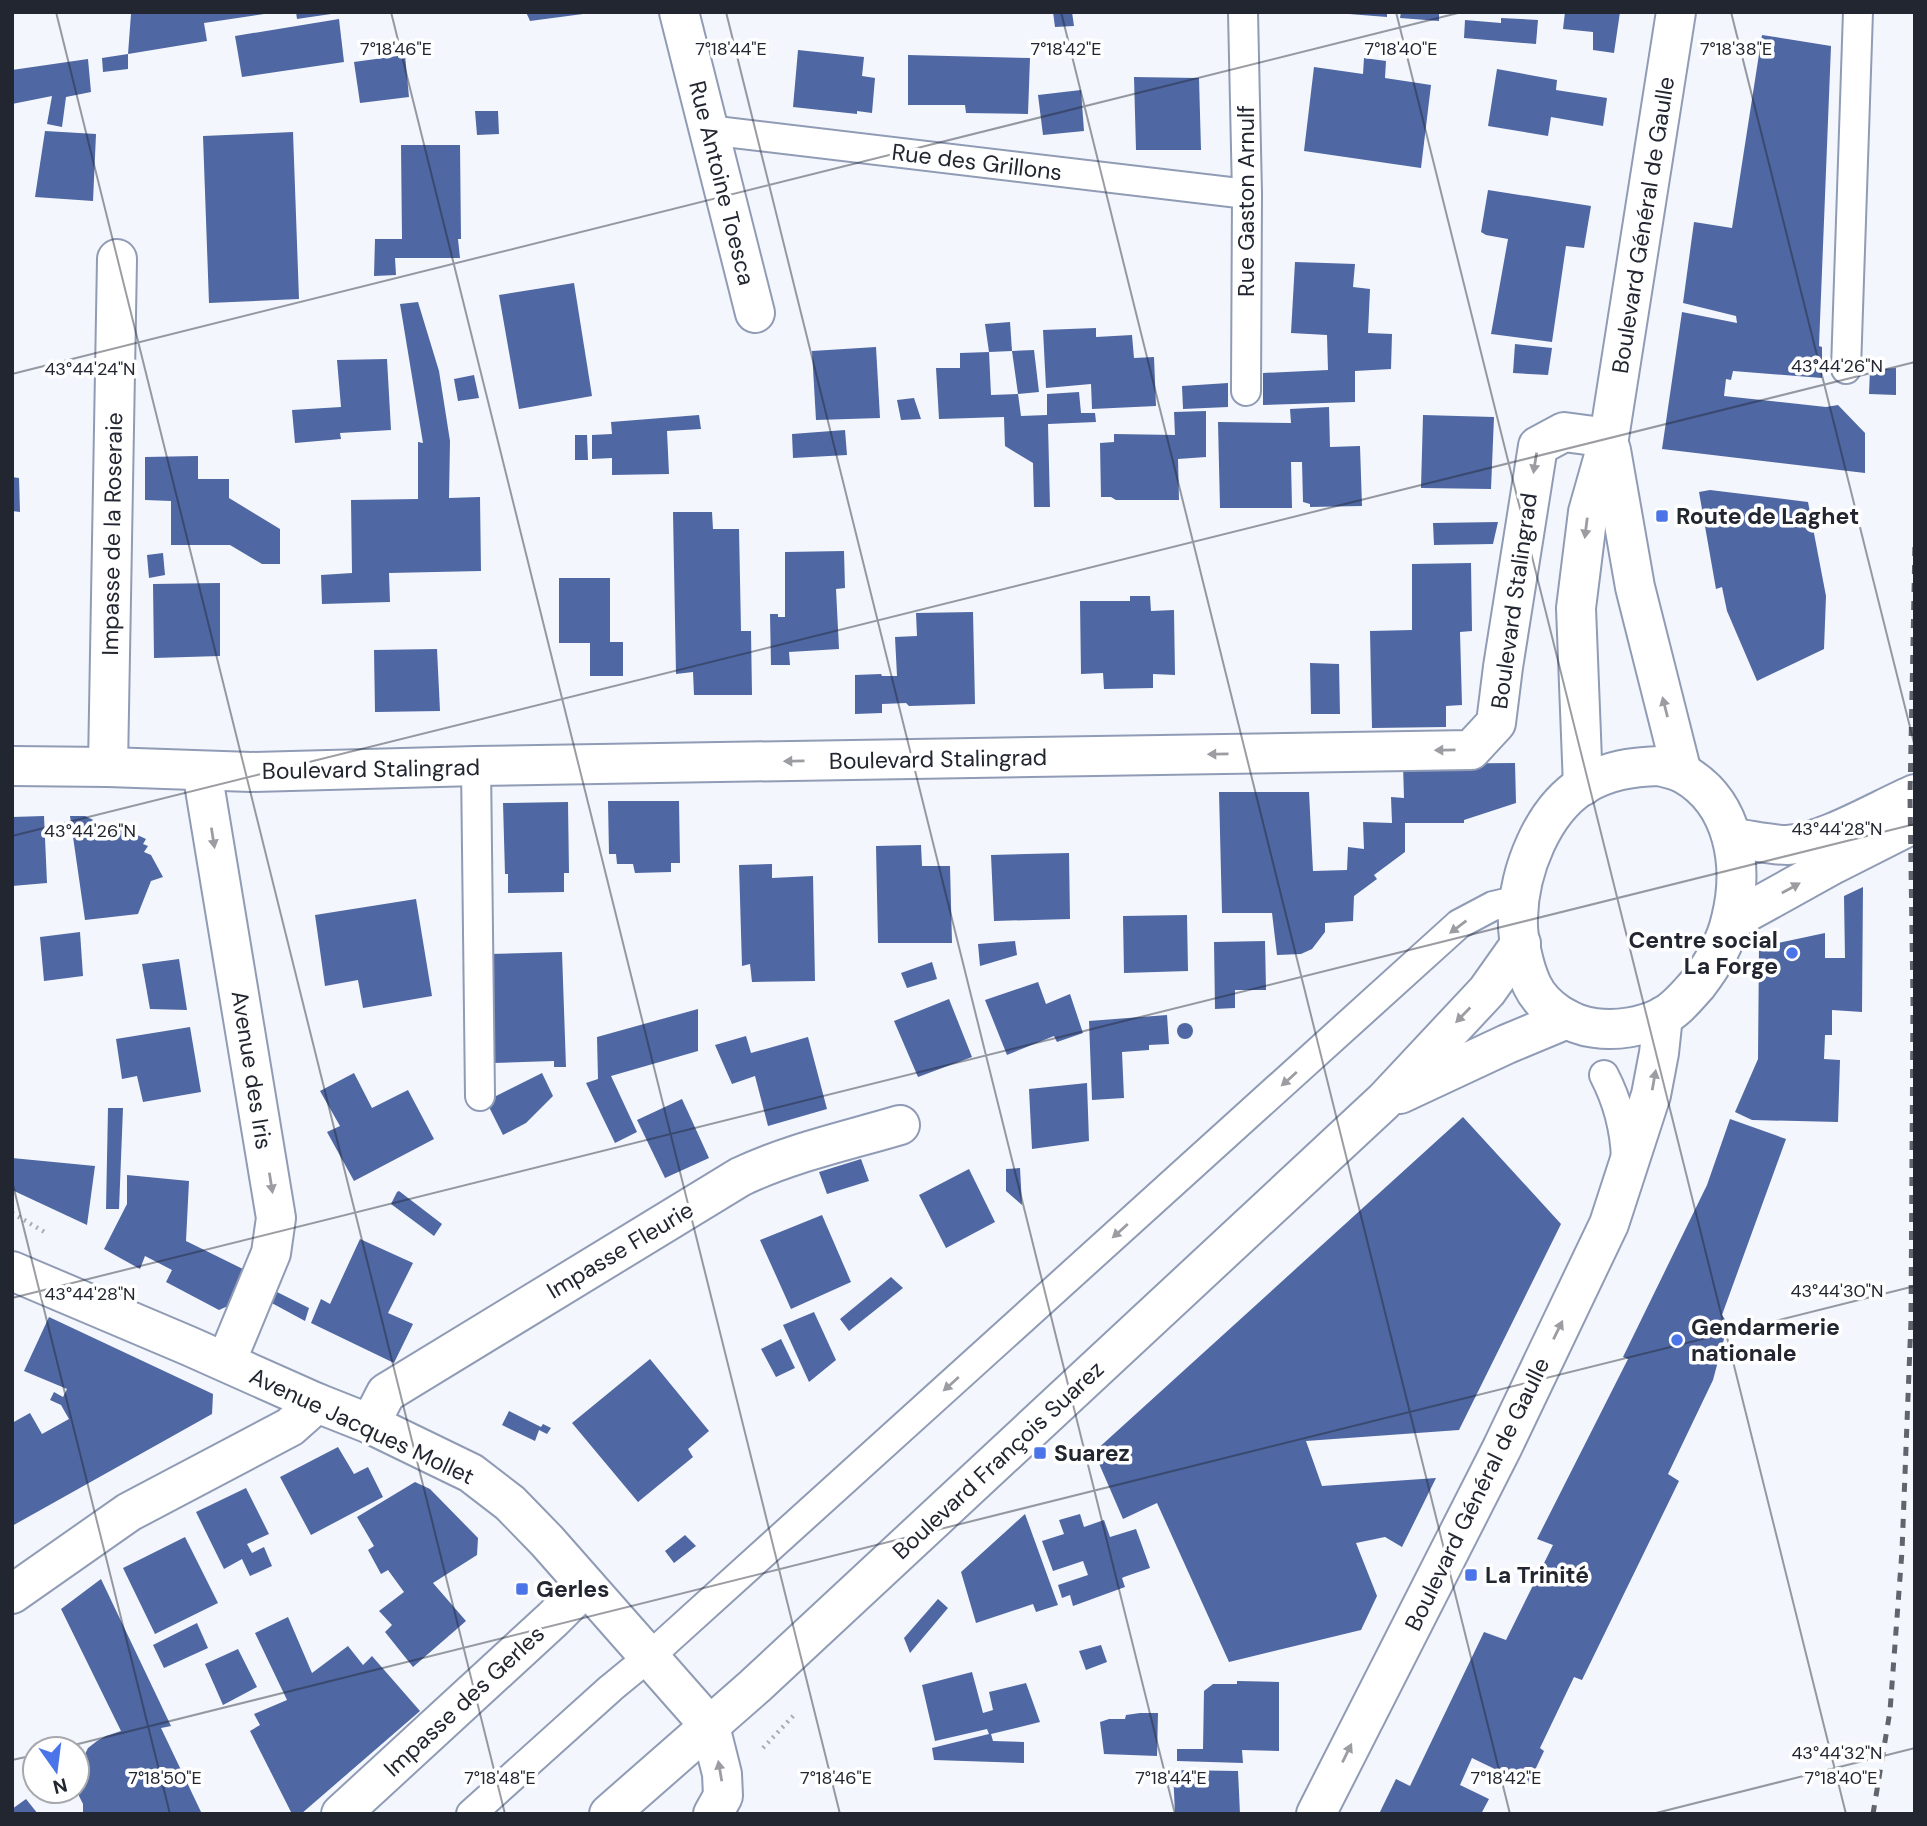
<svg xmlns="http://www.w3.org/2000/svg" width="1927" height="1826" viewBox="0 0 1927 1826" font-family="'DM Sans',sans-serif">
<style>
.building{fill:#4f67a3}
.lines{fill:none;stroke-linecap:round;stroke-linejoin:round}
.lane-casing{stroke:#909bb5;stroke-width:32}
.street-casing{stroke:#909bb5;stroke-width:42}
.secondary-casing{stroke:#909bb5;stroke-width:42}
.path{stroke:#a9acb3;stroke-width:4.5;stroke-dasharray:2 5;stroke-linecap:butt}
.lane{stroke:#fff;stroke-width:28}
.street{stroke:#fff;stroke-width:38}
.secondary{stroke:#fff;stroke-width:38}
.rail{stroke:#61646d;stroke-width:5;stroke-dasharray:9 9;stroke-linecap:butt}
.oneway{fill:#9c9da2}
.ticks{fill:none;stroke:#222630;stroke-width:2;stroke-opacity:0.45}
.poi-dot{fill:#4a74e7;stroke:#fff;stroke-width:2.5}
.labels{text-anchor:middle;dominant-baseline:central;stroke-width:7;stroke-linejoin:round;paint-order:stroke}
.street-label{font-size:23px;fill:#222630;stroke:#fff}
.poi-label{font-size:23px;font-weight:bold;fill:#222630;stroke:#fff;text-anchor:start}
.ticks-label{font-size:18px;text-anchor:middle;fill:#222630;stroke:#fff;stroke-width:7;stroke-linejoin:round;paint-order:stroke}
</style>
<rect width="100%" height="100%" fill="#f3f6fc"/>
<g class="building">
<path d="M146,12H264V14L204,23L207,41L128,54L131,14Z"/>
<path d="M296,12H331V14L297,19Z"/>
<path d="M526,12H583V14L530,21Z"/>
<path d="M1053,12H1072L1074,26L1055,27Z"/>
<path d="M1350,12H1387V17L1349,14Z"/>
<path d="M1401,12H1439V21L1400,18Z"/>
<path d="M1565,12H1620L1614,53L1593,50V32L1563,29Z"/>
<path d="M1501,18L1538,20L1536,44L1464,38L1465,20L1501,23Z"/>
<path d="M339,19L344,62L242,77L235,36Z"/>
<path d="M1762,35L1831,46L1819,346L1822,347V378L1733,371L1731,380L1726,379L1724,396L1826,407L1838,405L1865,433V473L1662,449L1682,312L1737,323L1736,316L1683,303L1694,222L1732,228Z"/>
<path d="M798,50L864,57L862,76L875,78L872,113L857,111V114L793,107Z"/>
<path d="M128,54V69L103,72L102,58Z"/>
<path d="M405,55L409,97L360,103L354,62Z"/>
<path d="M908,55L1030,58L1028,114L966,113L965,105H908Z"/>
<path d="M1364,58L1386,61L1385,78L1431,85L1421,168L1304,151L1314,67L1363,74Z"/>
<path d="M88,59L91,92L66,97L62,127L47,124L52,96L12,104V70Z"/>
<path d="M1497,69L1557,80L1556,90L1607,98L1603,126L1551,117L1548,136L1488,126Z"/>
<path d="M1134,77L1199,78L1201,150H1136Z"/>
<path d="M1081,90L1084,131L1043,135L1038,95Z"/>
<path d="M475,111H498L499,134L477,135Z"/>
<path d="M45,131L96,134L93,201L35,197Z"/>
<path d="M293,132L299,299L209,303L203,136Z"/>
<path d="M401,145H460L461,239H458L460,258H395L396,275L374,276L375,239H402Z"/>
<path d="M1488,190L1591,206L1584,248L1566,246L1552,342L1491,334L1508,239L1486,235L1481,232Z"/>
<path d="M1295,262L1355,264L1353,287L1370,289L1368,333L1392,334L1391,369L1355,371V402L1263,405V373L1328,370L1327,335L1291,333Z"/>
<path d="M574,283L592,396L519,409L499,295Z"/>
<path d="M418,302L439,371L450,441L449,498L480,497L481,571L389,573L390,602L322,604L321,575L352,573L351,500L418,499V442L423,443L400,304Z"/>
<path d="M1010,322L1012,351L989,352L985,324Z"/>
<path d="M1096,328V337L1132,335L1134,358L1154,357L1156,406L1092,409L1091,384L1046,388L1043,330Z"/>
<path d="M1515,344L1552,348L1548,375L1513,373Z"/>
<path d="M876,347L880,418L816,420L812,351Z"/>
<path d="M1034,350L1039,392L1018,394L1012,351Z"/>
<path d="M989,352L991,395L1018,394L1021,416L1047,415V394L1079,392L1081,413H1095L1096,422L1048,424L1050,507H1034L1033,463L1005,446L1004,417L939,419L936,368H960V353Z"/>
<path d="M387,359L391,430L340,433L341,439L295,443L292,410L341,407L337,360Z"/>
<path d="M1896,368V395L1869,394L1870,370Z"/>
<path d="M474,375L479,398L458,401L454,379Z"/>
<path d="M1228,383V407L1183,409L1182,386Z"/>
<path d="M914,398L921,419L901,420L897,400Z"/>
<path d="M1329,407L1330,447L1360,446L1362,506L1310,507V504L1303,502L1302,462H1291L1292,508H1220L1218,422L1291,423L1290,409Z"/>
<path d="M1206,411V457L1178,459L1179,500H1116L1111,497H1101L1100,443L1114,442V434L1175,435L1174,412Z"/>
<path d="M699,415L701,429L667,431L669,474L612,475V458L592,459V435L612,434L611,422Z"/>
<path d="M1423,415L1494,417L1491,489L1421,488Z"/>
<path d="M845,430L847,455L793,458L792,434Z"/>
<path d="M575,435H587L588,460H575Z"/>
<path d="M198,456V479H229V498L280,529V564H262L230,545H171V501L145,500V457Z"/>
<path d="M12,477L19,478L20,512L12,511Z"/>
<path d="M1710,490L1808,502L1826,596L1824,649L1757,681L1727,611L1722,587L1716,589L1699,492Z"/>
<path d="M673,512H712L713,529H739L741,631H751L752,695H694L693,672L676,674Z"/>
<path d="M1498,522L1493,544L1434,545L1433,523Z"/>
<path d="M844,551L845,588L836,589L839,649L789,652L790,665H771L770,614H778V617H785V552Z"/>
<path d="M163,553L165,575L149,578L147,555Z"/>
<path d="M1471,563L1472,631L1460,632L1462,705L1446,706V727L1372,728L1370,631L1412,630V564Z"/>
<path d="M559,578H610V642H623V676H590V643H559Z"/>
<path d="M220,583V656L154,658L153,584Z"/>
<path d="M1130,596H1150L1151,611L1174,610L1175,675L1153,674V688L1104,689L1103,673L1081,674L1080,601H1130Z"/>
<path d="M973,612L975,704L909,706L906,703L882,704V713L855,714V675L881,674L882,676H897L895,637L917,636L916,613Z"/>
<path d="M437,649L440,711L375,712L374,650Z"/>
<path d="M1310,663L1339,664L1340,714H1311Z"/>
<path d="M1515,763L1516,803L1464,820V823H1405V852L1374,875L1377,879L1354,896L1353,921L1325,923V932L1312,949L1301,954L1277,955L1272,913H1222L1219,792H1309L1313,871L1347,870L1348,847L1364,849L1363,822L1392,823L1391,797L1404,798L1403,764Z"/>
<path d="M608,801H679L680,863H671V872L635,873L633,864H617L616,854H609Z"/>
<path d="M568,802L569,873H564V892L508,893V874H505L503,803Z"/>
<path d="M44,816L47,883L12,886V817Z"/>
<path d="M70,816H85L110,828L111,823L146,839L143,844L148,846L144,852L151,855L163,877L151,881L138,914L85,920Z"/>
<path d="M921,845L922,866H950L952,943H878L876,846Z"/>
<path d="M1069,853L1070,919L994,921L991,855Z"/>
<path d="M772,864V878L813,876L815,981L752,982L750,964L742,966L739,865Z"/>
<path d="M1863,887L1862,1012L1832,1010V1035H1825L1824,1059L1840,1060L1838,1122L1752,1120L1735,1112L1758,1059L1759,947L1825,933V958H1845L1844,896Z"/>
<path d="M416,899L432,996L363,1008L358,980L325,986L315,915Z"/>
<path d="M1187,915L1188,971L1124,973L1123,916Z"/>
<path d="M80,932L83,976L44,981L40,937Z"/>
<path d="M1015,941L1017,955L980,966L978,944Z"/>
<path d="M1265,941L1266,990H1235V1008L1215,1009L1214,942Z"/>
<path d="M562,952L566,1067H554V1061L493,1063L489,954Z"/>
<path d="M179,959L187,1010L150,1009L142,964Z"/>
<path d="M932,962L937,979L907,988L901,973Z"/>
<path d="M1038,982L1046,1004L1070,994L1083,1033L1057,1042L1054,1036L1007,1055L985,1000Z"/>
<path d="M949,999L972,1057L918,1077L894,1021Z"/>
<path d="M698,1009V1051L611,1076L637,1132L615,1143L586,1083L598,1079L597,1037Z"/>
<path d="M1167,1015L1169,1044L1149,1045V1050L1122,1052L1124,1098L1092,1100L1089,1021Z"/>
<circle cx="1185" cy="1031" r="8"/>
<path d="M190,1027L201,1092L143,1102L137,1076L122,1079L116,1039Z"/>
<path d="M746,1036L751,1053L808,1037L827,1109L768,1126L755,1076L732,1084L715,1045Z"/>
<path d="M354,1073L372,1108L408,1090L434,1139L354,1181L327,1132L340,1126L320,1091Z"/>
<path d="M542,1073L553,1096L526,1123L503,1135L486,1101Z"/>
<path d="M1087,1083L1089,1141L1032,1149L1029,1089Z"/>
<path d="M682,1099L709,1158L665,1178L637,1120Z"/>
<path d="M108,1108H123L119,1209H106Z"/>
<path d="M1463,1117L1561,1224L1459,1430L1306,1441L1322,1486L1436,1478L1402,1547L1385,1537L1356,1543L1377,1596L1361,1630L1229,1662L1157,1503L1123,1519L1094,1452Z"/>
<path d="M1730,1119L1786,1139L1722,1315L1728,1324L1713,1380L1668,1474L1679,1481L1582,1680L1574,1677L1540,1748L1544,1751L1528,1785L1472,1758L1460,1785L1489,1799L1481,1814H1379L1396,1779L1410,1786L1484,1632L1506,1640L1553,1545L1537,1539L1628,1359L1623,1357L1707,1185Z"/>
<path d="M12,1158L95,1166L87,1225L12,1190Z"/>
<path d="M861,1159L869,1181L827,1194L819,1172Z"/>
<path d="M1020,1168L1022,1205L1006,1191V1169Z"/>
<path d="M969,1169L995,1222L946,1248L919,1195Z"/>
<path d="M127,1175L189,1181L186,1241L247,1271L228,1306L219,1310L166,1282L172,1270L145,1256L140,1269L104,1249L127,1204Z"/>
<path d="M399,1191L442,1224L434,1236L391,1204L397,1192Z"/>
<path d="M822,1215L851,1282L791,1309L760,1240Z"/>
<path d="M360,1239L413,1263L388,1313L413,1324L394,1363L311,1323L321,1299L330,1304Z"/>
<path d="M891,1277L903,1288L849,1331L840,1319Z"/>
<path d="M273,1290L309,1308L305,1321L268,1301Z"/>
<path d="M814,1312L836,1360L809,1382L783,1325Z"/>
<path d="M49,1317L213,1394L212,1414L12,1526V1423L30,1413L42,1434L69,1419L61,1405L50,1400L54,1392L63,1397L67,1389L24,1371Z"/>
<path d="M781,1339L795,1368L776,1377L761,1349Z"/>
<path d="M650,1359L709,1431L688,1449L693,1457L638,1502L572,1423Z"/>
<path d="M509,1411L541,1427L543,1424L551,1428L547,1434L539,1430L535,1441L502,1425Z"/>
<path d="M338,1447L354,1474L368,1467L383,1497L311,1535L280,1477Z"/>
<path d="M415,1482L430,1489L478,1538L477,1555L433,1583L466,1621L413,1667L385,1632L392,1625L379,1611L404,1592L388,1570L381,1574L368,1550L374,1546L357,1517Z"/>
<path d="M246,1488L269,1534L247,1544L252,1553L264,1547L272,1566L250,1576L242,1559L224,1569L196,1512Z"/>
<path d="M1025,1514L1058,1605L1036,1612L1033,1604L976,1623L961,1572Z"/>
<path d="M1080,1514L1084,1527L1104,1520L1110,1537L1136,1529L1150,1568L1124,1577L1122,1578L1125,1587L1073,1606L1070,1595L1062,1598L1058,1585L1088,1575L1083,1561L1053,1571L1042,1541L1064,1534L1059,1520Z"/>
<path d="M685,1535L696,1546L674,1563L665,1551Z"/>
<path d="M185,1537L218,1603L155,1634L123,1568Z"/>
<path d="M101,1579L171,1726L161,1728L202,1814H83V1804L79,1796L77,1778L81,1762L88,1748L97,1741L106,1736L121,1731L61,1609Z"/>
<path d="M938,1599L948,1608L910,1653L904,1638Z"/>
<path d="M288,1617L312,1673L348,1646L363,1665L372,1656L420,1711L301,1814H292L250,1731L260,1725L254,1714L287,1700L255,1633Z"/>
<path d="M197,1623L208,1648L164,1668L153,1645Z"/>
<path d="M1101,1645L1107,1662L1086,1670L1079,1651Z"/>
<path d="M238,1649L257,1687L223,1705L205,1664Z"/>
<path d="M972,1672L983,1713L993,1710L989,1692L1026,1683L1040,1722L991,1734L993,1741L1024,1742V1763L934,1760L932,1748L989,1734L987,1729L935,1741L922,1685Z"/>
<path d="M1237,1681L1279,1682V1751L1242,1750L1243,1763L1177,1761V1749H1203L1204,1691L1213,1684H1237Z"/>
<path d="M1140,1713H1158L1157,1756L1104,1754L1100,1722L1109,1719H1125L1126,1715Z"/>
<path d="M1173,1770L1238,1771L1240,1814H1175Z"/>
<path d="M26,1799L38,1814H12V1809Z"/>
</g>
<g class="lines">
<defs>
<g id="lane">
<path d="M1243,12L1247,194L1246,391"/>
<path d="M708,130L1247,194"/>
<path d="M1846,369L1858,12"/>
<path d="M476,766L480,1096"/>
<path d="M1604,1075C1618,1102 1625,1128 1626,1159"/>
<path d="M471,1814L611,1688L650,1656L1459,924L1493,906L1519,900"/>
</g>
<g id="street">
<path d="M679,12L755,313"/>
<path d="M12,766L108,767L251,772L476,766L1471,750L1496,723L1503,667L1538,446L1564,432L1609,438"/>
<path d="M108,767L117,259"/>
<path d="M202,771L276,1218L271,1253L226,1362"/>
<path d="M12,1271L189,1346L317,1403L370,1424L471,1473L510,1503L547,1541L710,1726L722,1774L723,1796L713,1814"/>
<path d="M370,1424L386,1393L740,1177C790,1153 846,1141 900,1125"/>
<path d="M12,1594L129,1512L290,1427L317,1403"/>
<path d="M341,1814L553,1619L586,1586"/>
</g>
<g id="secondary">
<path d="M1611,450L1635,587L1682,773"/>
<path d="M1659,766C1667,768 1677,770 1684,774C1735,803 1744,867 1731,919C1726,942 1711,967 1697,985C1687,996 1676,1010 1662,1017C1642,1027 1617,1031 1595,1028C1570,1025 1543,1008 1532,985C1524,968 1517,937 1518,918C1519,871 1542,811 1583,785C1609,770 1631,767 1659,766Z"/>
<path d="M1583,786L1576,608L1588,512L1609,438L1676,12"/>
<path d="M1732,838C1750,840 1770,845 1787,845C1824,843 1880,809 1915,794"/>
<path d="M1731,921L1834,864L1915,823"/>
<path d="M1400,1094L1507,1044L1567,1019"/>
<path d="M609,1814L755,1686L1384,1101L1487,991L1521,943"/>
<path d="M1316,1814L1502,1448L1609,1224L1651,1095L1659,1053L1663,1016"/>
</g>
</defs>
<use href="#lane" class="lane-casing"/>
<use href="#street" class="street-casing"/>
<use href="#secondary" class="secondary-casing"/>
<g class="path">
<path d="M12,1213L48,1234"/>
<path d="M763,1748L795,1714"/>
</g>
<use href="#lane" class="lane"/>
<use href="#street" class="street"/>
<use href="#secondary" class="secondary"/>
<path class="rail" d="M1873,1814L1890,1711L1902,1551L1911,1320L1913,1002L1910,796L1915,543"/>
</g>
<defs><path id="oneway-solid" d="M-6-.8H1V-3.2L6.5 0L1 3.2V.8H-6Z" transform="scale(1.75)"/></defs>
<g class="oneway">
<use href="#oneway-solid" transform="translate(1535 463) rotate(99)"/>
<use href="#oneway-solid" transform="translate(1586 528) rotate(97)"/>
<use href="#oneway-solid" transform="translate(1665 707) rotate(-104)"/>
<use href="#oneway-solid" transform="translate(1445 750) rotate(179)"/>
<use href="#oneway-solid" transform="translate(1218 754) rotate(179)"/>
<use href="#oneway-solid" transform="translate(794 761) rotate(179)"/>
<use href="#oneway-solid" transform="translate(213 838) rotate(81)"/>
<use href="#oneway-solid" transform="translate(1791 888) rotate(-29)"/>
<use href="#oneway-solid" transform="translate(1458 927) rotate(143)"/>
<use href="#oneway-solid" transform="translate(1463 1015) rotate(134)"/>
<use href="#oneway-solid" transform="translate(1289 1079) rotate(138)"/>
<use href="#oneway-solid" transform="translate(1654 1080) rotate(-80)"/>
<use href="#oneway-solid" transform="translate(271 1183) rotate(81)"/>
<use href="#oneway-solid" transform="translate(1120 1231) rotate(138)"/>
<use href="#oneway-solid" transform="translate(1558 1330) rotate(-64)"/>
<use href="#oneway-solid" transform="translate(951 1384) rotate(138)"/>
<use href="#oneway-solid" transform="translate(1347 1753) rotate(-64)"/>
<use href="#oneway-solid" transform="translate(720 1771) rotate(-100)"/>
</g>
<path class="ticks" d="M56,12L505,1814M391,12L840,1814M726,12L1175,1814M1061,12L1510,1814M1396,12L1846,1814M1731,12L1915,747M12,374L1462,12M12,836L1915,362M12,1181L170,1814M12,1298L1915,824M58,1749L1915,1286M12,1760L35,1755M1652,1814L1915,1748"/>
<g class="poi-dot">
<rect x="1655" y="509" width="14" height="14" rx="3.5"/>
<circle cx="1792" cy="953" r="7"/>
<circle cx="1677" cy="1340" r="7"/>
<rect x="1033" y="1446" width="14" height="14" rx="3.5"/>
<rect x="1464" y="1568" width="14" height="14" rx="3.5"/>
<rect x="515" y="1582" width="14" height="14" rx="3.5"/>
</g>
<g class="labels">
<g class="street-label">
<text transform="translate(977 162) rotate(7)">Rue des Grillons</text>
<text transform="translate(722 183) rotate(76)">Rue Antoine Toesca</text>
<text transform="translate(1246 201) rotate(-90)">Rue Gaston Arnulf</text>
<text transform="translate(1643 225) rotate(-81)">Boulevard Général de Gaulle</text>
<text transform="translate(112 534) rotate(-89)">Impasse de la Roseraie</text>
<text transform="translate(1514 601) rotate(-82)">Boulevard Stalingrad</text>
<text transform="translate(938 759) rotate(-1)">Boulevard Stalingrad</text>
<text transform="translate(371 769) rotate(-1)">Boulevard Stalingrad</text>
<text transform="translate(252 1070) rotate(81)">Avenue des Iris</text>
<text transform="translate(620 1250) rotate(-31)">Impasse Fleurie</text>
<text transform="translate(362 1426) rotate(25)">Avenue Jacques Mollet</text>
<text transform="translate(998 1460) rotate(-43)">Boulevard François Suarez</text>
<text transform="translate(1477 1494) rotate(-64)">Boulevard Général de Gaulle</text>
<text transform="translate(464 1701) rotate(-43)">Impasse des Gerles</text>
</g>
<g class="poi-label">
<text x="1676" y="516">Route de Laghet</text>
<text x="1778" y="940" text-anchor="end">Centre social<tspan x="1778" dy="26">La Forge</tspan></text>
<text x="1691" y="1327">Gendarmerie<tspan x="1691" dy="26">nationale</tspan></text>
<text x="1054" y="1453">Suarez</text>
<text x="1485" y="1575">La Trinité</text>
<text x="536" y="1589">Gerles</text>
</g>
</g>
<g class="ticks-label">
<text x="1401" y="55">7°18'40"E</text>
<text x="396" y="55">7°18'46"E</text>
<text x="731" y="55">7°18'44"E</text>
<text x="1066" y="55">7°18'42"E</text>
<text x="1736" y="55">7°18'38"E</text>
<text x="1837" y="372">43°44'26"N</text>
<text x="90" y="375">43°44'24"N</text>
<text x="1837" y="835">43°44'28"N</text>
<text x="90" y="837">43°44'26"N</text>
<text x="1837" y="1297">43°44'30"N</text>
<text x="90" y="1300">43°44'28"N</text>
<text x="1837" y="1759">43°44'32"N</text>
<text x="165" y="1784">7°18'50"E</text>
<text x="500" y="1784">7°18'48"E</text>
<text x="836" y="1784">7°18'46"E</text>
<text x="1171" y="1784">7°18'44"E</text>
<text x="1506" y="1784">7°18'42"E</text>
<text x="1841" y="1784">7°18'40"E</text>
</g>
<rect width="1927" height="1826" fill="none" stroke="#222630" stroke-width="28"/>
<g transform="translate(56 1770) rotate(166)"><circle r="33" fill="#ffffff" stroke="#a7a8ac" stroke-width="2"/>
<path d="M0-5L12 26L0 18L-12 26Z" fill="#4a74e7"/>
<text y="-10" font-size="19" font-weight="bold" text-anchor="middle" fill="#222630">N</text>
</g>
</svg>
